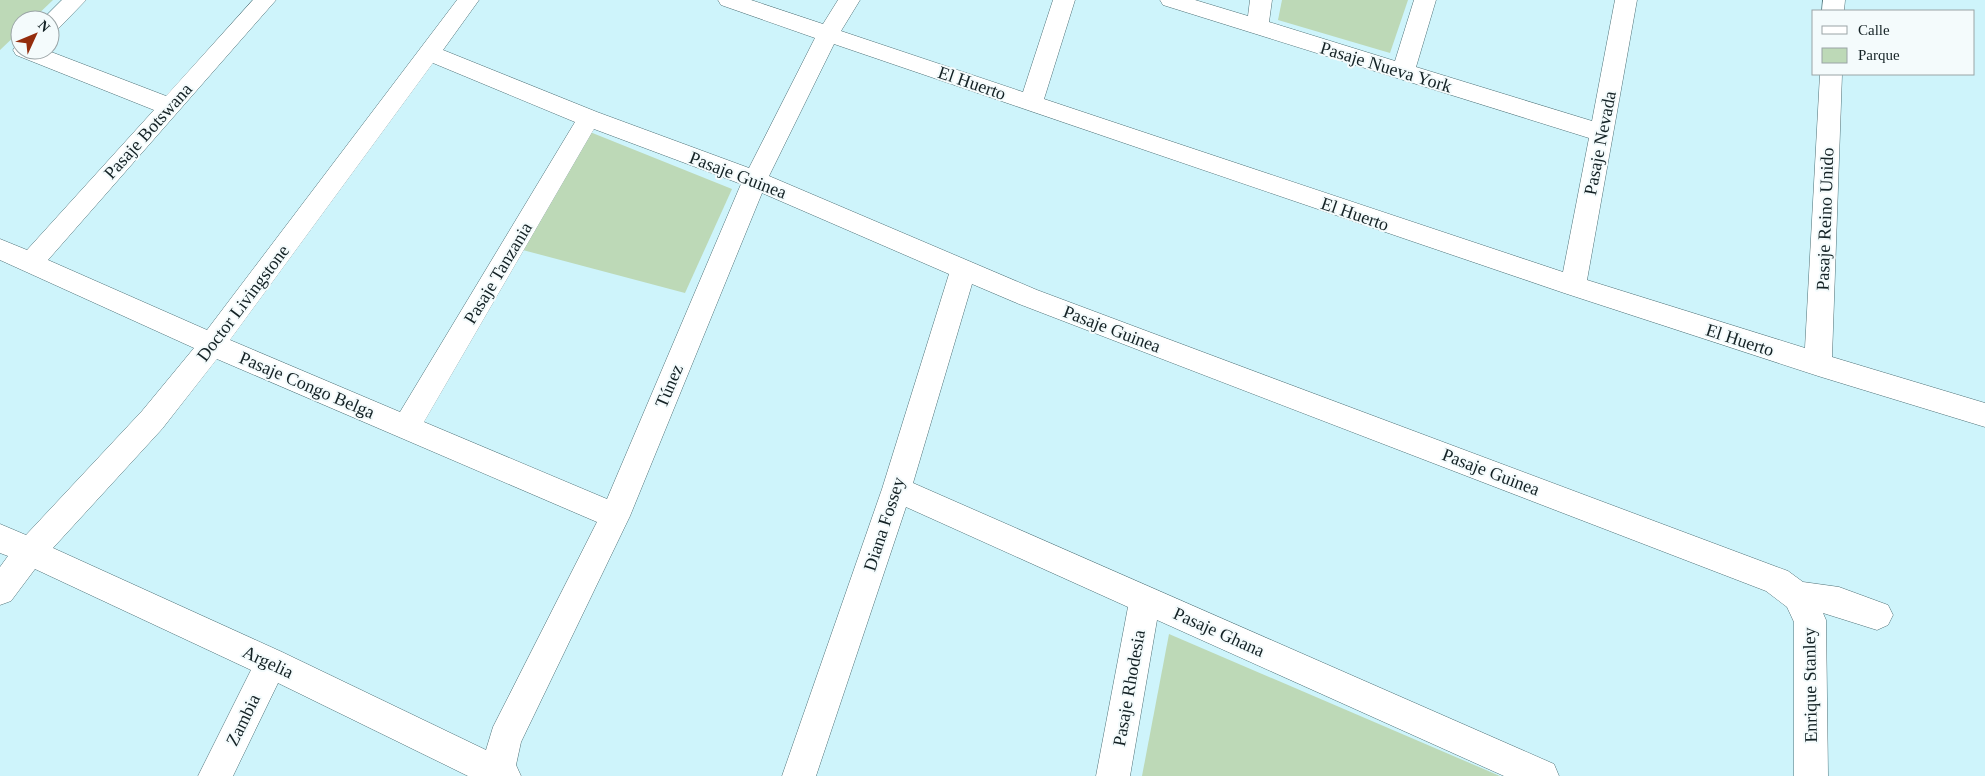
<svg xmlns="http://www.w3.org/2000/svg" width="1985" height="776" viewBox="0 0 1985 776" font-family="Georgia,serif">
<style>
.green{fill:#bdd9b7}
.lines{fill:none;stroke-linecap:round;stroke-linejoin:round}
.minor-casing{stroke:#4f7177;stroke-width:1}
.minor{fill:#fff;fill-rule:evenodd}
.labels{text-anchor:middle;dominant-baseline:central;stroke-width:4;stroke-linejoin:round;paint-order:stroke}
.street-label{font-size:18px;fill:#132124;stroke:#f4fbfc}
</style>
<rect width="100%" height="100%" fill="#cef4fb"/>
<g class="green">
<path d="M0,0H53L32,20H20V31L0,50Z"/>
<path d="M1282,0H1408L1390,53L1278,20Z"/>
<path d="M585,130L732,189L685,293L519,249Z"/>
<path d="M1169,634L1500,776H1142Z"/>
</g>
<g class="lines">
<defs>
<g id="minor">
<path d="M62,0H86L58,29L50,31V20H42Z"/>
<path d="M253,0H276L48,260L207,330L457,0H479L443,50L597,112L749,168L815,38L721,5L718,0H751L823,24L838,0H860L841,31L1023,92L1053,0H1075L1044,99L1563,272L1589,138L1163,5L1160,0H1195L1248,16L1250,0H1272L1269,22L1395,61L1414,0H1436L1416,67L1592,121L1615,0H1637L1587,280L1805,348L1820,74H1842L1832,357L1985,403V427L1818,376L1564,293L834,44L769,176L1037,290L1777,567L1788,571L1803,582L1839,587L1888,605L1893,615L1888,625L1877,630L1823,613L1826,620L1828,776H1794V622L1787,607L1766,591L1019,304L972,284L913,483L1554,764L1559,776H1504L1157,620L1130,776H1096L1128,607L906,507L816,776H782L882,489L949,274L762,193L630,516L521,742L516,765L521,776H468L278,683L233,776H198L251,670L35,569L11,601L0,605V567L8,556L0,553V524L26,535L142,411L194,348L0,260V239L27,250L154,110L16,55L13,50L16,45L20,43V50H46L166,96ZM433,63L575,122L400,412L230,340ZM594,129L741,184L607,499L424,422ZM217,359L597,522L493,727L486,750L282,652L53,548L162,429Z"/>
<path d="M1823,0H1845L1844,11H1822Z"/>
</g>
</defs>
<use href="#minor" class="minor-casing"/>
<use href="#minor" class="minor"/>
</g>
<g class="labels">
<g class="street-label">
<text transform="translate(1386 67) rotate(17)">Pasaje Nueva York</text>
<text transform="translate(972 83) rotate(19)">El Huerto</text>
<text transform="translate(148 131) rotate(-48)">Pasaje Botswana</text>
<text transform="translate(1600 143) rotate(-79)">Pasaje Nevada</text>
<text transform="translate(738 175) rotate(21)">Pasaje Guinea</text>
<text transform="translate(1355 214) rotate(19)">El Huerto</text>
<text transform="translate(1825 219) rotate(-88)">Pasaje Reino Unido</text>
<text transform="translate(498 273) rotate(-59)">Pasaje Tanzania</text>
<text transform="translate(243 303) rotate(-53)">Doctor Livingstone</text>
<text transform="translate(1112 329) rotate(21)">Pasaje Guinea</text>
<text transform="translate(1740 340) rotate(18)">El Huerto</text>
<text transform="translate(307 385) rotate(23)">Pasaje Congo Belga</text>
<text transform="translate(669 386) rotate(-67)">Túnez</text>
<text transform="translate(1491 472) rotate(21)">Pasaje Guinea</text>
<text transform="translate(884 524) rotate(-72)">Diana Fossey</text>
<text transform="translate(1219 632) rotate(24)">Pasaje Ghana</text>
<text transform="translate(268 662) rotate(25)">Argelia</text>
<text transform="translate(1810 685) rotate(-91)">Enrique Stanley</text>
<text transform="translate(1129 688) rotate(-80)">Pasaje Rhodesia</text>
<text transform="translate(243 720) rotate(-64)">Zambia</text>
</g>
</g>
<rect x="1812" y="10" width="162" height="65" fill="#f4fbfc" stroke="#9aa4a6"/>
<rect x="1822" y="26" width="25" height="8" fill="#ffffff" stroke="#9aa4a6"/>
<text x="1858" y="35" font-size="15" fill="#132124">Calle</text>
<rect x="1822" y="48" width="25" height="15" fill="#bdd9b7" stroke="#9aa4a6"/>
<text x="1858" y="60" font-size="15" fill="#132124">Parque</text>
<g transform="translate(35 35) rotate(46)"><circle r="24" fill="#f4fbfc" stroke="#9aa4a6"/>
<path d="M0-4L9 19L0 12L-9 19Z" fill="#942d0d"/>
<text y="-8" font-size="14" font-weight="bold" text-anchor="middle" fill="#132124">N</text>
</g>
</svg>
